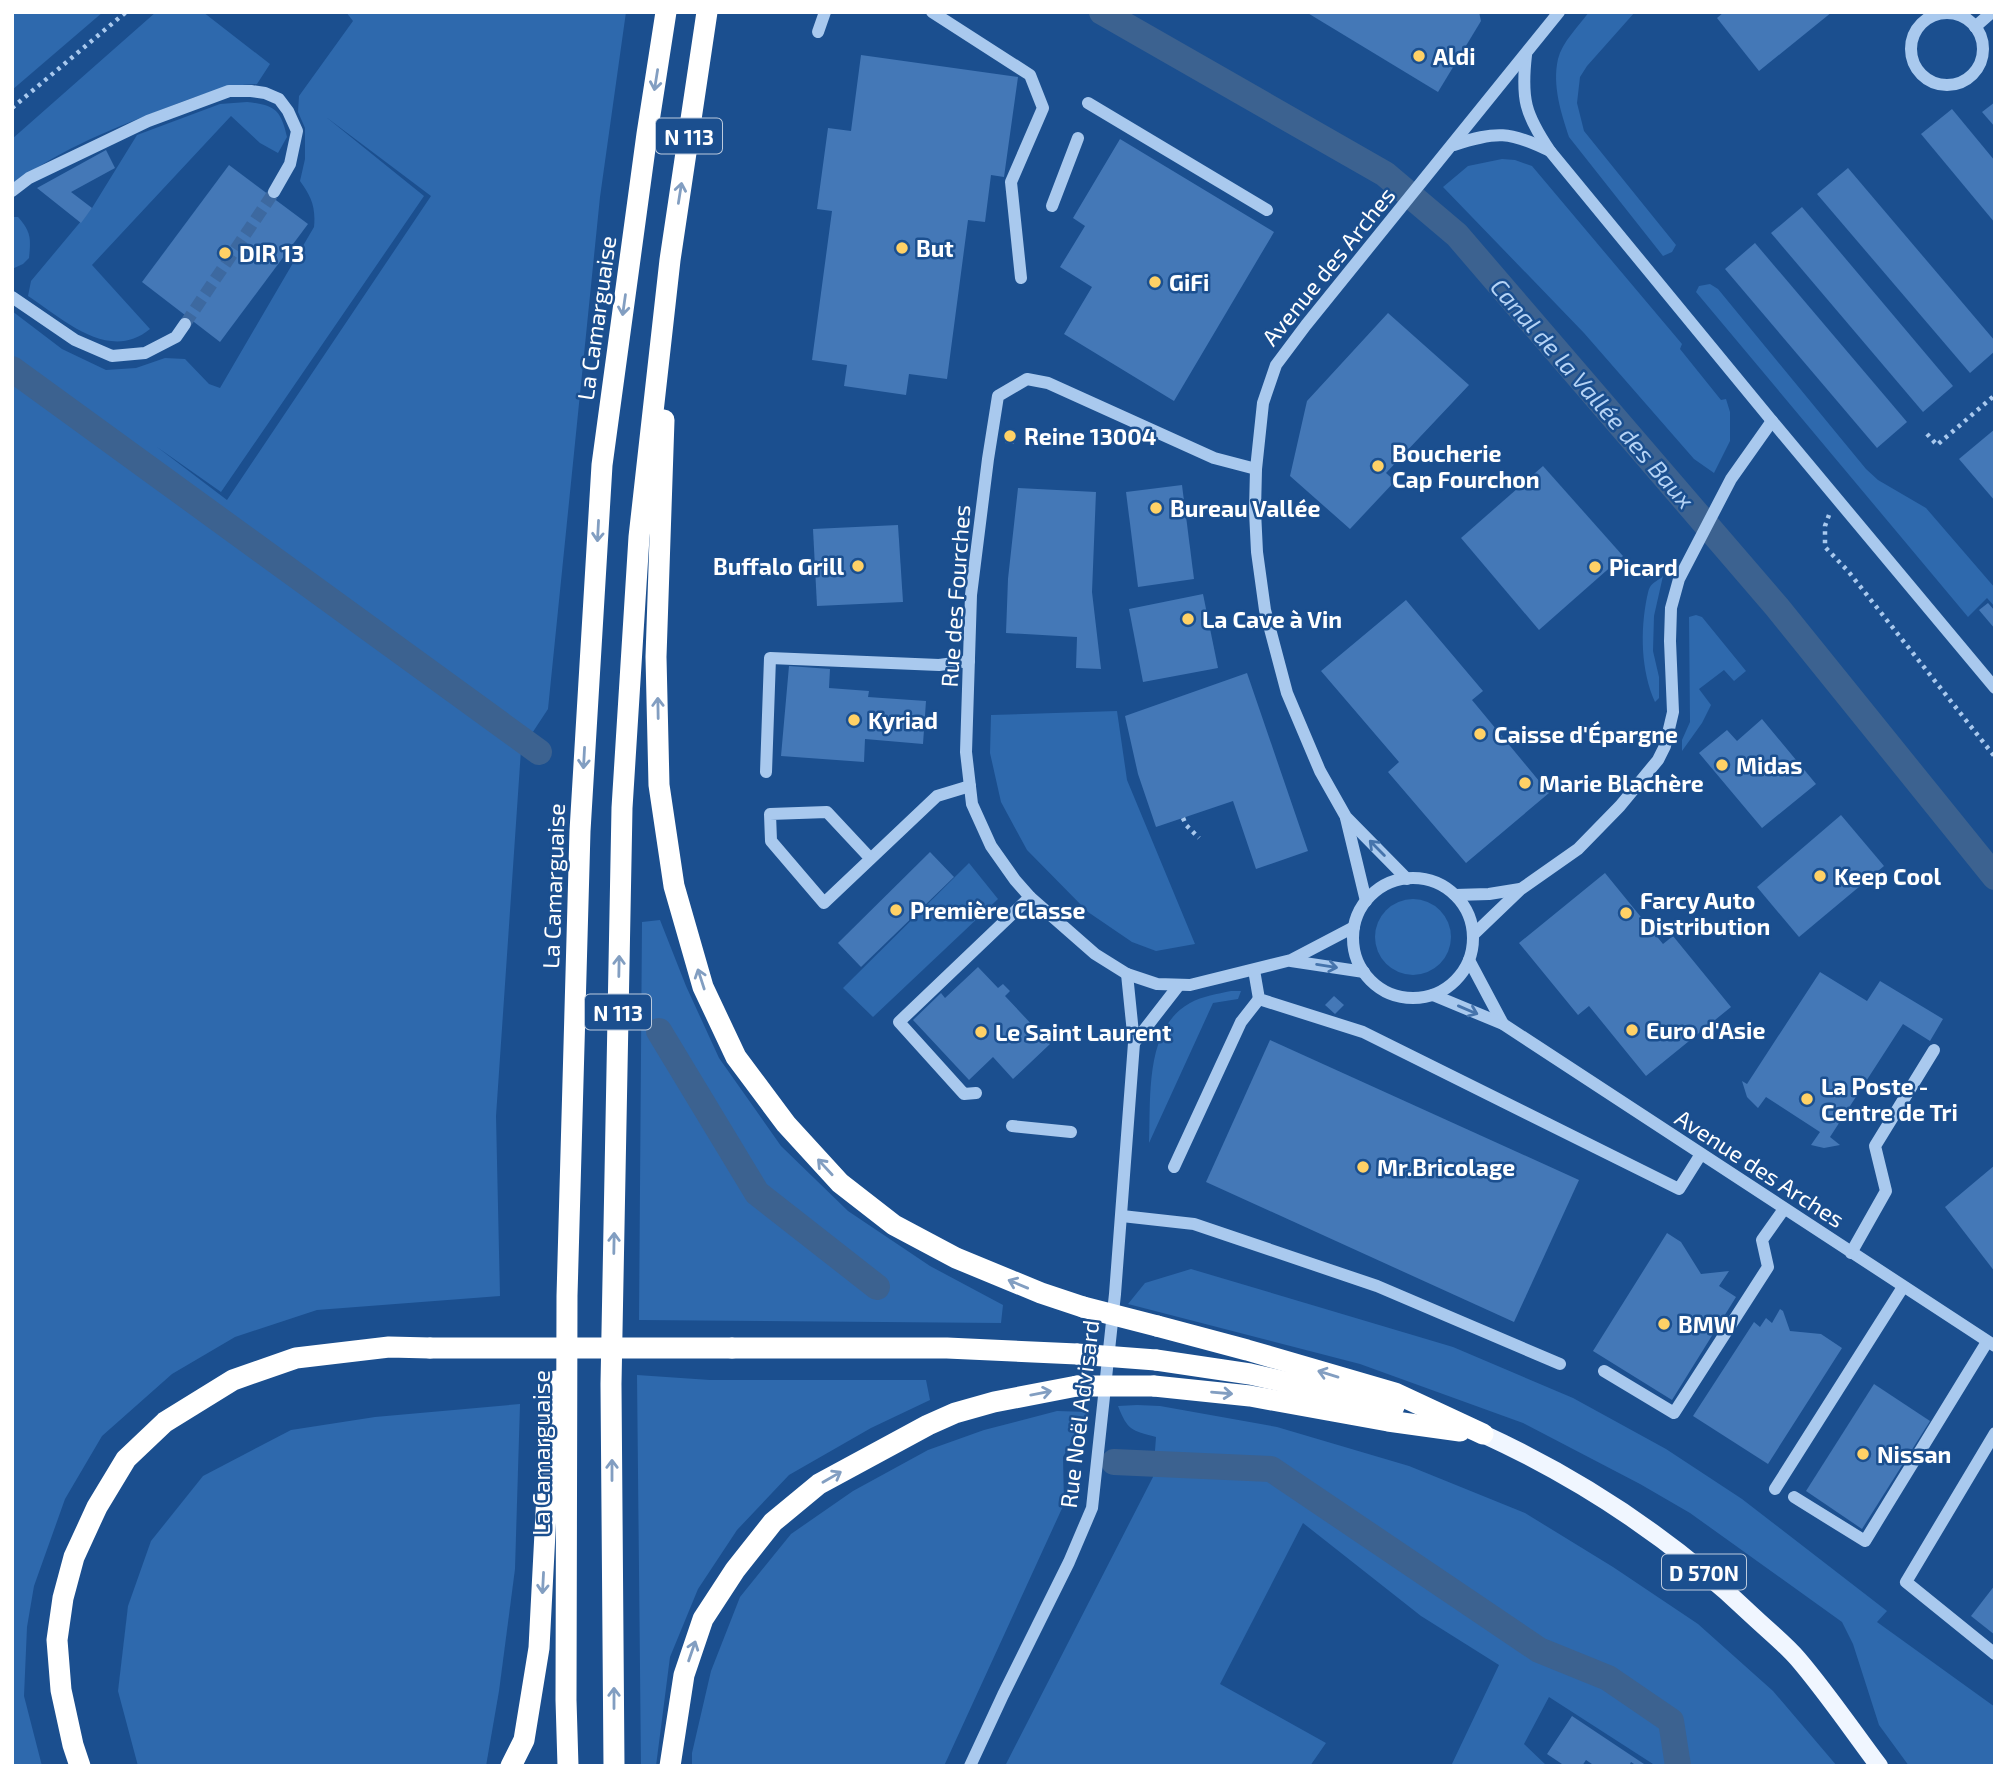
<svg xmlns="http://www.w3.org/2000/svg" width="2007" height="1778" viewBox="0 0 2007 1778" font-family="'Exo 2',sans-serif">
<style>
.green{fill:#2e69ad;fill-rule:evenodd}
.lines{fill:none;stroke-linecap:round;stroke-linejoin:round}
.canal{stroke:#3c6290;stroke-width:26}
.building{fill:#4478b7}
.minor-tunnel{stroke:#3d69a0;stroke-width:12;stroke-dasharray:12 6;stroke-linecap:butt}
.path{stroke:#a9c9ee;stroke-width:4.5;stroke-dasharray:3.5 5;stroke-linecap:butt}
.minor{stroke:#a9c9ee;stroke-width:12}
.major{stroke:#f0f6ff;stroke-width:18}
.highway{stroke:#fff;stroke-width:21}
.highway-bridge{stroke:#fff;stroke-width:21}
.oneway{stroke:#829ec1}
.oneway2{stroke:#4674ac}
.poi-dot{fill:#ffd166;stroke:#1b4f8f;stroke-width:2.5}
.labels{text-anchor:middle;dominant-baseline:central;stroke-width:5;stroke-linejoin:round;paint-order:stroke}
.shield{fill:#1b4f8f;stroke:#bbcadd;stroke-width:2}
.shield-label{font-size:21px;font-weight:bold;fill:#fff}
.poi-label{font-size:23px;font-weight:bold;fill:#fff;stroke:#1b4f8f;text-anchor:start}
.street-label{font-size:23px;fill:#fff;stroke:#1b4f8f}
.water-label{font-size:24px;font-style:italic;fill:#b5d3f5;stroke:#1b4f8f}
</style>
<rect width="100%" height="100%" fill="#1b4f8f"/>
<g class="green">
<path d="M12,12H103L12,90Z"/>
<path d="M156,12H203L270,64L257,84C247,85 235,85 225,88C200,94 176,104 153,113C104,132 54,153 12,185V139Z"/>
<path d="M346,12H626L600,197L548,709L521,750L496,1116L500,1296L317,1310L235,1337L172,1374L102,1436L65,1499L34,1586L27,1627L24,1696L42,1766H12V311L62,349L106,370L136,368L165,358L185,359L209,384L220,388L314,227C316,207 311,196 300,181L305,159V128L298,112L299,96L353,21ZM326,117L431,196L227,500L157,447L221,492L424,196Z"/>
<path d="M1589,12H1635L1587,66L1580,77L1577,103L1584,131L1676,245L1672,252L1663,256L1569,137C1561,113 1552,85 1558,59C1562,42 1579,26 1589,12Z"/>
<path d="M247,102C275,105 281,110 287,137L278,153L260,143L231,116L92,265L150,329C109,363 63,319 28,296L31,281L92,208L137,135L220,104Z"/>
<path d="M1502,159L1515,160L1532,166L1682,344L1680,349L1721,400L1726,399L1730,412V441L1714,473L1694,459L1584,333L1443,187L1468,166Z"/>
<path d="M12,217H18C31,232 31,238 29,258L23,264L12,269Z"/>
<path d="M1710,284L1718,289L1866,469L1878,480L1926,508L1995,588V607L1987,598L1968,617L1696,292L1699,286Z"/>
<path d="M1663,576L1654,616L1653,651L1659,677V698L1655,702C1641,671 1640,631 1647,597C1648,594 1648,590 1650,587C1652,583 1660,579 1663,576Z"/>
<path d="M1696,615L1702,617L1746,671L1734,681L1724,670L1699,689L1711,705L1702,723L1682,751V740L1690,722L1689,617Z"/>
<path d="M1117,711L1127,780L1195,944L1156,951L1132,942L1088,912L1027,850L1001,802L990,753L991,715Z"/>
<path d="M969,863L998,899L873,1017L843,988Z"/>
<circle cx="1413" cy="937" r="38"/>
<path d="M660,920L686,986L719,1058L781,1146L848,1211L930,1266L1003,1305L1001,1323L639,1320L642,922Z"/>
<path d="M1231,991H1241L1238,999L1213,1003L1149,1143C1151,1100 1144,1028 1190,1003C1203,996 1217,994 1231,991Z"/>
<path d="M1191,1269L1453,1347L1573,1398L1666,1449L1742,1499L1887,1611L1877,1622L1995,1707V1766H1909L1879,1725L1853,1644L1842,1622L1690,1513L1640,1484L1523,1423L1360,1364L1128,1304L1145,1283Z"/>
<path d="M637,1375L710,1380H926L930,1400L871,1428L789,1475L737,1530L698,1589L670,1657L656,1766H641Z"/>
<path d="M520,1404L515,1569L499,1691L486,1766H138L118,1691L128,1606L151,1541L203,1476L291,1430L375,1417Z"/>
<path d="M1137,1405L1160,1406L1277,1427L1409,1466L1525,1513L1613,1567L1698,1624L1773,1691L1837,1766H1653V1764L1549,1697L1524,1744L1547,1766H1451L1499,1665L1421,1616L1303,1523L1220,1684L1326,1743L1310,1766H1005L1153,1477L1156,1437C1131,1430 1128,1431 1118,1406Z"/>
<path d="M1057,1411L1088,1412L1063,1457L1064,1504L944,1766H692V1753L711,1671L740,1597L791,1534L853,1491L928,1450L984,1430Z"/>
</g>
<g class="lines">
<g class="canal">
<path d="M1102,12L1385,174L1457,235L1777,607L1995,877"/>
<path d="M12,369L539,752"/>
<path d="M659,1031L757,1193L877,1287"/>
<path d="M1114,1462L1271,1469L1539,1650L1608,1678L1671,1721L1678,1766"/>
</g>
</g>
<g class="building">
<path d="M1306,12H1479L1481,21L1438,92Z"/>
<path d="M1724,12H1832L1759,71L1717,18Z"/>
<path d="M861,55L1018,77L1004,177L991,175L985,222L968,220L947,379L909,374L906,395L844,386L847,365L812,360L832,211L817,209L828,128L851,131Z"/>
<path d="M1995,102V127L1982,112Z"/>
<path d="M1952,109L1995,161V223L1921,134Z"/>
<path d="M1120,139L1274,232L1174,401L1064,334L1092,287L1060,267L1085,226L1073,218Z"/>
<path d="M106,150L115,168L71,192L92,208L81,223L37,188Z"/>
<path d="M229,165L308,224L220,342L142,282Z"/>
<path d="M1848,168L1995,341V351L1970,373L1817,194Z"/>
<path d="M1802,207L1953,386L1923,412L1771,233Z"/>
<path d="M1755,243L1907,422L1877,448L1725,269Z"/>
<path d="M1388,313L1469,385L1386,473L1395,481L1350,529L1290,476L1307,401Z"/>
<path d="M1007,429L1015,430L1014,444L1005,443Z"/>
<path d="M1995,429V501L1959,459Z"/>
<path d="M1543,466L1623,556L1539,630L1461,538Z"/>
<path d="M1182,485L1194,579L1138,587L1126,492Z"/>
<path d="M1018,488L1096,492L1092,592L1101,669L1076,668L1077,637L1006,633L1008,579Z"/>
<path d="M898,525L903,602L817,606L813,529Z"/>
<path d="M1203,594L1218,668L1143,682L1129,609Z"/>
<path d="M1406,600L1483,691L1472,700L1549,793L1466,863L1388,772L1399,762L1321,671Z"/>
<path d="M1988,603L1995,611V629L1979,610Z"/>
<path d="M789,666L830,669L829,688L869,691L868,697L926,701L923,744L865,739L864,762L781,756Z"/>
<path d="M1247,673L1308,851L1256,869L1233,801L1156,827L1138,774L1125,716Z"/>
<path d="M1762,719L1816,784L1762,828L1699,753L1727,730L1737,741Z"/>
<path d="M1841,815L1884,866L1799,937L1757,887Z"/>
<path d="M930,852L954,877L861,967L838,943Z"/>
<path d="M1605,873L1663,944L1673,936L1731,1007L1646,1076L1589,1006L1578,1015L1519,943Z"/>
<path d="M978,967L998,988L1003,984L1010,991L1005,996L1050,1044L1013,1079L993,1057L969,1080L913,1020L941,993L945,998Z"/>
<path d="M1820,972L1867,1001L1880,981L1943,1019L1930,1041L1903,1024L1830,1137L1840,1145L1824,1148L1811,1145L1820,1132L1766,1097L1758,1108L1747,1097L1742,1081L1747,1084Z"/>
<path d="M1334,996L1344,1005L1335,1014L1325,1005Z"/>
<path d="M1270,1040L1579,1180L1514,1322L1206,1182Z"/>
<path d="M1995,1165V1272L1945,1207Z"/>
<path d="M1667,1233L1681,1242L1701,1274L1729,1271L1719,1286L1736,1297L1672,1400L1593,1351Z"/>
<path d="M1780,1309L1783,1311L1790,1331L1821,1334L1842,1348L1768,1464L1693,1416L1754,1322L1760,1327L1766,1318L1772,1323Z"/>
<path d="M1874,1384L1930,1421L1862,1529L1806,1491Z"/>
<path d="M1995,1585V1635L1971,1616Z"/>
<path d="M1572,1716L1644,1764L1642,1766H1637L1631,1762L1629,1766H1595L1586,1760L1582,1766H1565L1547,1754Z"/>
</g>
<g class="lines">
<path class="minor-tunnel" d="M185,324L274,192"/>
<g class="path">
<path d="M12,108L126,12"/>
<path d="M1927,434L1937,445L1995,395"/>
<path d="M1829,515L1825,526V547L1848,571L1995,757"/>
<path d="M1183,818L1186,825L1199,838"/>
</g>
<g class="minor">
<path d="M932,12L1030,75L1043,108L1011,182L1021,278"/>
<circle cx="1947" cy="49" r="36"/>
<path d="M1975,27L1992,12"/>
<path d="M818,32L825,12"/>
<path d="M1526,55C1521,99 1525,114 1550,151L1772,421L1995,688"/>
<path d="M1088,103L1267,210"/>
<path d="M1454,145C1496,131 1510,131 1550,151"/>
<path d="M12,191L29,178L148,121L229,91H251L265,93L279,99L288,111L297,131L290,164L274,192"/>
<path d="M1052,206L1078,138"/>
<path d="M12,297L75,340L112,356L145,353L176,337L185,324"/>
<path d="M1256,469L1214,458L1048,383L1027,379L998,396L988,459L971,595L966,752L972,804L991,846L1015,880L1030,897L1095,954L1127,974L1157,984L1190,985L1291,960L1354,927"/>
<path d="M766,772L770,658L939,665L969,661"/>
<path d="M1346,818L1366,901"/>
<path d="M870,858L827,812L770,814L771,841L824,903L937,796L970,786"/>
<circle cx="1413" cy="938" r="60"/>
<path d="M1407,879L1346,817L1320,771L1287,693L1265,610L1257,552L1255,511L1256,469L1263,403L1276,365L1306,325L1559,12"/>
<path d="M1455,895L1489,894L1520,889"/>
<path d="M1473,935L1521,889L1578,849L1620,806L1658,760L1665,746L1673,712L1670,641L1671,608L1679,579L1731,479L1772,421"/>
<path d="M1469,960L1503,1024"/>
<path d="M1291,961L1364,972"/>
<path d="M1254,970L1259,999L1363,1032L1679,1189L1701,1154"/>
<path d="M1433,995L1503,1024L1995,1346"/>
<path d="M1134,1043L1179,985"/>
<path d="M976,1093L964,1094L899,1022L1030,897"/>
<path d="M1012,1126L1071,1132"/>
<path d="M1174,1167L1241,1022L1259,999"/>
<path d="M1122,1216L1194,1224L1377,1286L1560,1364"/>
<path d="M1851,1253L1886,1191L1875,1146L1934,1050"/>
<path d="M1604,1371L1674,1413L1768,1267L1762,1240L1784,1209"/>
<path d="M1995,1433L1906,1582L1995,1654"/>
<path d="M1775,1489L1903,1287"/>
<path d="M1794,1497L1865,1541L1987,1342"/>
<path d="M970,1766L1003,1695L1069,1562L1092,1508L1115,1294L1134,1043L1127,974"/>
</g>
<path class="major" d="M1483,1434C1583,1480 1676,1542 1756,1619C1770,1632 1786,1645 1798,1659C1827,1693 1852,1730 1879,1766"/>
<g class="highway">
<path d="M664,420L656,657L659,785L674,886L703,987L736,1057L786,1124L840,1183L894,1225L956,1258L1041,1293L1083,1307"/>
<path d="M1157,1326L1247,1350L1395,1393L1483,1434"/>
<path d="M732,1348H947L1077,1354"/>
<path d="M1156,1360L1250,1374L1394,1407"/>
<path d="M1154,1386L1250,1396L1388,1421L1460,1431"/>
<path d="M80,1766L73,1745L61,1690L57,1640L63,1598L74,1557L97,1507L126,1459L165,1422L233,1380L296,1358L389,1347L430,1348"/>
<path d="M511,1766L524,1740L539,1648L551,1417L556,1381"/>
<path d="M568,1766L566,1700L567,1296L580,831L602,465L647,134L666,12"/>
<path d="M614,1766L611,1384L622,808L639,537L670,260L707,12"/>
<path d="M670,1766L684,1675L703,1619L735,1570L773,1522L819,1484L928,1425L955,1413L994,1402L1077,1386"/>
</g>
<g class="highway-bridge">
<path d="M1083,1307L1157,1326"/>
<path d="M430,1348H732"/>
<path d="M1077,1354L1156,1360"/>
<path d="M1077,1386H1154"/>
</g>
</g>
<defs><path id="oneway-shaft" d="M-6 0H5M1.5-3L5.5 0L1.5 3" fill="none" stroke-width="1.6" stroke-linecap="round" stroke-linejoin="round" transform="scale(1.75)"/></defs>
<g class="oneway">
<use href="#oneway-shaft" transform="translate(656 80) rotate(99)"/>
<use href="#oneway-shaft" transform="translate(680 193) rotate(-81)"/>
<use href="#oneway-shaft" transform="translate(624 305) rotate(98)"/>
<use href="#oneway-shaft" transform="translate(598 531) rotate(93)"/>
<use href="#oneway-shaft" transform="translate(658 708) rotate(-91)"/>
<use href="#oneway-shaft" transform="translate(584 758) rotate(93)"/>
<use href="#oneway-shaft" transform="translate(619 966) rotate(-89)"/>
<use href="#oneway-shaft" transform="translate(701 979) rotate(-108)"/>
<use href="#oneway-shaft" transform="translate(825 1167) rotate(-133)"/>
<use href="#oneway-shaft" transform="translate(614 1243) rotate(-89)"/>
<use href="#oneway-shaft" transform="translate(1018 1284) rotate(-157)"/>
<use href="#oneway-shaft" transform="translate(1328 1374) rotate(-163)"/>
<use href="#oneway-shaft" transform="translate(1041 1393) rotate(-11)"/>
<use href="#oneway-shaft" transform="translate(1222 1393) rotate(5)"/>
<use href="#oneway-shaft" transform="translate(612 1470) rotate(-90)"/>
<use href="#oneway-shaft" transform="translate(832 1477) rotate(-30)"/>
<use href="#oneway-shaft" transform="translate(543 1583) rotate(93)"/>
<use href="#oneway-shaft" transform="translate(692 1651) rotate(-71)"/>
<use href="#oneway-shaft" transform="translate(614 1698) rotate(-90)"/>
</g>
<g class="oneway2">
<use href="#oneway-shaft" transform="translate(1377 848) rotate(-135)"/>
<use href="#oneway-shaft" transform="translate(1327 966) rotate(9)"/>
<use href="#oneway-shaft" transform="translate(1468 1010) rotate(23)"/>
</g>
<g class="poi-dot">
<circle cx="1419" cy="56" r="7"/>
<circle cx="902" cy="248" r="7"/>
<circle cx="225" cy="253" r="7"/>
<circle cx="1155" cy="282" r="7"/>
<circle cx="1010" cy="436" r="7"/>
<circle cx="1378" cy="466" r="7"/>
<circle cx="1156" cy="508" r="7"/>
<circle cx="858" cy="566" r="7"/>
<circle cx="1595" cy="567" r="7"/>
<circle cx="1188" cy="619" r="7"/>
<circle cx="854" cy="720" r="7"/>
<circle cx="1480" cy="734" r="7"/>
<circle cx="1722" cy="765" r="7"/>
<circle cx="1525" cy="783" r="7"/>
<circle cx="1820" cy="876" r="7"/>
<circle cx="896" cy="910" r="7"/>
<circle cx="1626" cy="913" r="7"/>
<circle cx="1632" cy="1030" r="7"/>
<circle cx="981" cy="1032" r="7"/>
<circle cx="1807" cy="1099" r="7"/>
<circle cx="1363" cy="1167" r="7"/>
<circle cx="1664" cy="1324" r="7"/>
<circle cx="1863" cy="1454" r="7"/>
</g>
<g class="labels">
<g class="shield">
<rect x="656" y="118.5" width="66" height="35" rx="5"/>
<rect x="585" y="994.5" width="66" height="35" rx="5"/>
<rect x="1662" y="1554.5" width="84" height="35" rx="5"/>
</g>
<g class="shield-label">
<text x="689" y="136">N 113</text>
<text x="618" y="1012">N 113</text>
<text x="1704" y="1572">D 570N</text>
</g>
<g class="poi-label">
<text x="1433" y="56">Aldi</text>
<text x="916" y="248">But</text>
<text x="239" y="253">DIR 13</text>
<text x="1169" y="282">GiFi</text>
<text x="1024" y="436">Reine 13004</text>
<text x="1392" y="453">Boucherie<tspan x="1392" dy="26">Cap Fourchon</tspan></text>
<text x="1170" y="508">Bureau Vallée</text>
<text x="844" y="566" text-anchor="end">Buffalo Grill</text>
<text x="1609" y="567">Picard</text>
<text x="1202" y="619">La Cave à Vin</text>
<text x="868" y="720">Kyriad</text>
<text x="1494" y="734">Caisse d'Épargne</text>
<text x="1736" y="765">Midas</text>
<text x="1539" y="783">Marie Blachère</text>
<text x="1834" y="876">Keep Cool</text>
<text x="1640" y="900">Farcy Auto<tspan x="1640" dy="26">Distribution</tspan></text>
<text x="910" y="910">Première Classe</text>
<text x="1646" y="1030">Euro d'Asie</text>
<text x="995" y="1032">Le Saint Laurent</text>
<text x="1821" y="1086">La Poste -<tspan x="1821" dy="26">Centre de Tri</tspan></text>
<text x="1377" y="1167">Mr.Bricolage</text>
<text x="1678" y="1324">BMW</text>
<text x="1877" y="1454">Nissan</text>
</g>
<g class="street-label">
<text transform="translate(1328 266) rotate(-51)">Avenue des Arches</text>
<text transform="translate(596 318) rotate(-82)">La Camarguaise</text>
<text transform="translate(955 596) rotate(-86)">Rue des Fourches</text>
<text transform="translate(553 886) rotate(-88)">La Camarguaise</text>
<text transform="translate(1760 1168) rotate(33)">Avenue des Arches</text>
<text transform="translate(1079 1414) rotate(-83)">Rue Noël Advisard</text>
<text transform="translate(541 1453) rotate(-90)">La Camarguaise</text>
</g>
<g class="water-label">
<text transform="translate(1593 393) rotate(49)">Canal de la Vallée des Baux</text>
</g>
</g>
<rect width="2007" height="1778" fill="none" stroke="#ffffff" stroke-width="28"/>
</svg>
